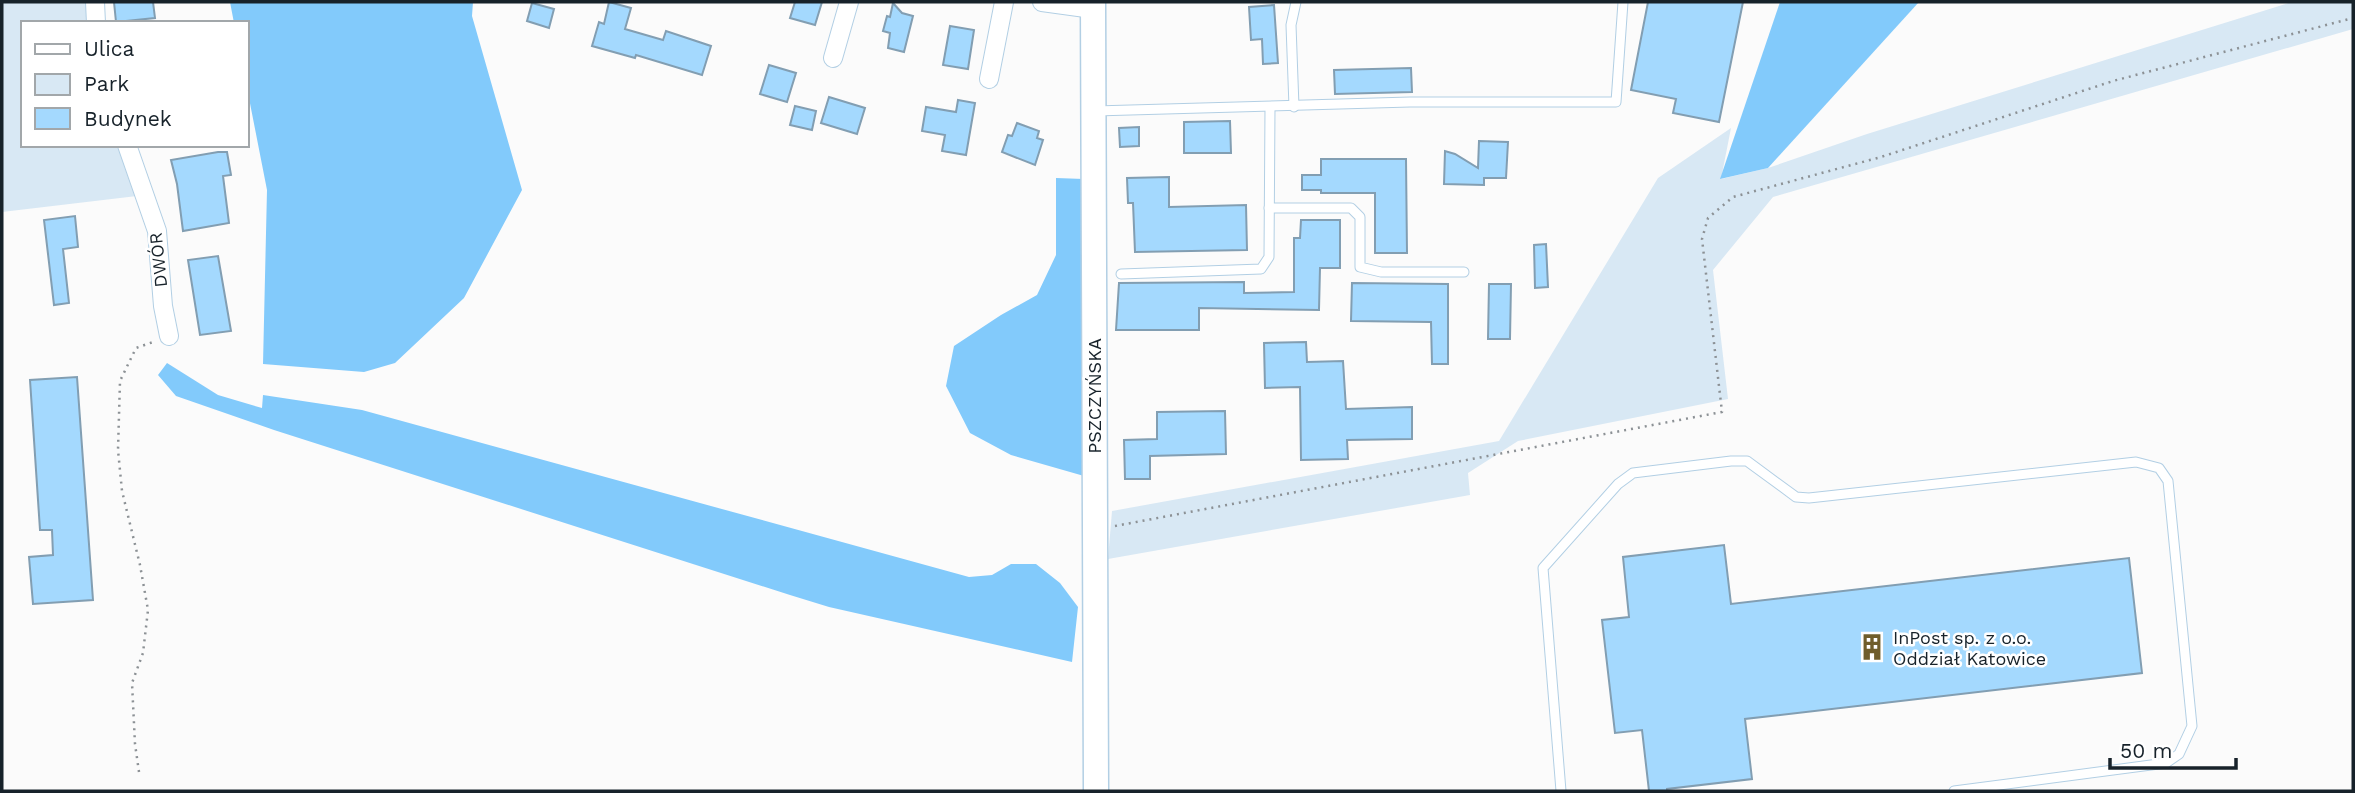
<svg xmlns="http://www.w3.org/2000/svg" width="2355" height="793" viewBox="0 0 2355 793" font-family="'Work Sans',sans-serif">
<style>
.green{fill:#d8e8f4}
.forest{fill:#82cafb}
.building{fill:#a4d9fe;stroke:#829eb2;stroke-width:2}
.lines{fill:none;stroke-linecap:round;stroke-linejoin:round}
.service-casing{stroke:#b2cfe4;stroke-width:11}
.minor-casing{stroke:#b2cfe4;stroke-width:20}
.secondary-casing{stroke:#b2cfe4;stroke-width:27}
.path{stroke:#8c9195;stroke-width:2.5;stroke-dasharray:2 5;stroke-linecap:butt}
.service{stroke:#fff;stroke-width:9}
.minor{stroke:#fff;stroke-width:18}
.secondary{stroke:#fff;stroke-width:24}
.labels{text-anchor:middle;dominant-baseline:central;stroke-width:5;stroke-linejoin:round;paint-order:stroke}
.street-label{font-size:18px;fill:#17222a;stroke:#fff}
.poi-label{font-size:18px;fill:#17222a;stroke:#fff;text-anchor:start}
</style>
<rect width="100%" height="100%" fill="#fbfbfb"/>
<g class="green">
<path d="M2,2H86L88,23H23V145H120L137,196L2,212Z"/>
<path d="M2292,2H2353V29L1773,197L1713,270L1728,399L1518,441L1468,473L1470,495L1108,559L1112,511L1499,441L1658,178L1731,128L1721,179L1768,168L1867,134Z"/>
</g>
<g class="forest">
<path d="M230,2H473L472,16L522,190L464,298L395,363L364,372L263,364L267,190L247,88V23H234Z"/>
<path d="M1780,2H1919L1768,168L1720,179Z"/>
<path d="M1056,178L1084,179V476L1011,455L970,433L946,386L954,346L1001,315L1037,295L1056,255Z"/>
<path d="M167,363L218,395L262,408L263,395L362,410L969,577L992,575L1011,564H1036L1060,583L1078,607L1072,662L829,607L790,595L274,430L176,396L158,375Z"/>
</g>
<g class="building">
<path d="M114,2H153L155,18L116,22Z"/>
<path d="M609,2L631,8L625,29L663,40L666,31L711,46L702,75L636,55L635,58L592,46L599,22L604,24Z"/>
<path d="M795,2H822L815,25L790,18Z"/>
<path d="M1648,2H1743L1719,122L1673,113L1676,99L1631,90Z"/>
<path d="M532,3L554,9L549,28L527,21Z"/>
<path d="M893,3L902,13L913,16L904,52L888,48L890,33L883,31L887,16L890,17Z"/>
<path d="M1274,5L1278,63L1263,64L1262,39L1251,40L1249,7Z"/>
<path d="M950,26L974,30L968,69L943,65Z"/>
<path d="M769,65L796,73L787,102L760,94Z"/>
<path d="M1411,68L1412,92L1335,94L1334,70Z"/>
<path d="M829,97L865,108L857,134L821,123Z"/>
<path d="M958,100L975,103L966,155L942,151L945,135L922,131L926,107L956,112Z"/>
<path d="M795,106L816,111L812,130L790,125Z"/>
<path d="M1230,121L1231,153H1184V122Z"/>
<path d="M1017,123L1039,131L1037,138L1043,140L1035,165L1002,152L1008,135L1012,136Z"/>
<path d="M1139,127V146L1120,147L1119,128Z"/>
<path d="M1479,141L1508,142L1506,178H1484V185L1444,184L1445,151L1455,154L1478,168Z"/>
<path d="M218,152H227L231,175L223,176L229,223L183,231L177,184L171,160Z"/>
<path d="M1321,159H1406L1407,253H1375V193H1321V190H1302V175H1321Z"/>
<path d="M1169,177V207L1246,205L1247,250L1135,252L1133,203H1128L1127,178Z"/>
<path d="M75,216L78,247L63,249L69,303L54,305L44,220Z"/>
<path d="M1301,220H1340V268H1320L1319,310L1199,308V330H1116L1119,283L1244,282V293L1294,292V238H1300Z"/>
<path d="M1546,244L1548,287L1535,288L1534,245Z"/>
<path d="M218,256L231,331L200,335L188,260Z"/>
<path d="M1352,283L1448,284V364H1432L1431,322L1351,321Z"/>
<path d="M1489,284H1511L1510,339H1488Z"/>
<path d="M1306,342L1307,362L1343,361L1346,409L1412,407V439L1347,440L1348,459L1301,460L1300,387L1265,388L1264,343Z"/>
<path d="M77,377L93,600L33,604L29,557L53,555L52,530H40L30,380Z"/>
<path d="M1225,411L1226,454L1150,456V479H1125L1124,440L1157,439V412Z"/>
<path d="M1724,545L1731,604L2129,558L2142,673L1745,719L1752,779L1667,789V791H1649L1642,730L1615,733L1602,620L1629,617L1623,557Z"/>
</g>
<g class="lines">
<defs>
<g id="service">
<path d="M1294,107L1291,25L1296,2"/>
<path d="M1095,111L1410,102H1616L1623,2"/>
<path d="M1269,208H1351L1360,217V267L1381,272H1464"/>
<path d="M1121,274L1261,269L1269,257L1270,108"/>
<path d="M1561,791L1543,568L1618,484L1633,473L1731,461H1747L1796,497L1809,498L2136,462L2159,468L2168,481L2192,726L2179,754L2166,763L1954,791"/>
</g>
<g id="minor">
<path d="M95,2L96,23"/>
<path d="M1042,2L1093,9"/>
<path d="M833,58L849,2"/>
<path d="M989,79L1004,2"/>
<path d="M127,145L157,231L163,306L169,336"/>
</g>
<path id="secondary" d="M1093,2L1096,791"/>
</defs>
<use href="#service" class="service-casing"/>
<use href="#minor" class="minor-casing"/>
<use href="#secondary" class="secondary-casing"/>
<g class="path">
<path d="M1115,526L1722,412L1702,239L1708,218L1733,197L1881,157L2113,81L2353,18"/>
<path d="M139,772L135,744L132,683L143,653L148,610L140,565L122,491L118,450L120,381L136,348L153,342"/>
</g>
<use href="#service" class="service"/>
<use href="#minor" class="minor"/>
<use href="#secondary" class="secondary"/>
</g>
<defs>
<symbol id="building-bare" viewBox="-9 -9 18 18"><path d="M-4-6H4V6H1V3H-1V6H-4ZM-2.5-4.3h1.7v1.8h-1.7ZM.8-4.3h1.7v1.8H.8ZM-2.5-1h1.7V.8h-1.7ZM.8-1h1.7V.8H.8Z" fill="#6f5d2b" stroke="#fff" stroke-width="2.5" paint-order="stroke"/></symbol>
</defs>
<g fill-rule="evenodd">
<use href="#building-bare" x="1853" y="628" width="38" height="38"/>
</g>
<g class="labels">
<g class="street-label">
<text transform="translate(158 260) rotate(-96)">DWÓR</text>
<text transform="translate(1094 396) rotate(-90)">PSZCZYŃSKA</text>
</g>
<g class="poi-label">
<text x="1893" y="637">InPost sp. z o.o.<tspan x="1893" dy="21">Oddział Katowice</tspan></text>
</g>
</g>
<rect width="2355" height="793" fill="none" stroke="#17222a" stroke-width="7"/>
<rect x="21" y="21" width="228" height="126" fill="#ffffff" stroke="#a2a7aa" stroke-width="2"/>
<rect x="35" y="44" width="35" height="10" fill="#ffffff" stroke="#a2a7aa" stroke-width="2"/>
<text x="84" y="56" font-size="21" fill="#17222a">Ulica</text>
<rect x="35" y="74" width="35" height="21" fill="#d8e8f4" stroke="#a2a7aa" stroke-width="2"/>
<text x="84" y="91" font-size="21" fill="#17222a">Park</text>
<rect x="35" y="108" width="35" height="21" fill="#a4d9fe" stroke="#a2a7aa" stroke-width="2"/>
<text x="84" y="126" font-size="21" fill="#17222a">Budynek</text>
<path d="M2110 758v10h126v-10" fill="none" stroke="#17222a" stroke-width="3.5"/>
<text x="2120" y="758" font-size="21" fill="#17222a" stroke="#ffffff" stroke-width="5" paint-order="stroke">50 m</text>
</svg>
